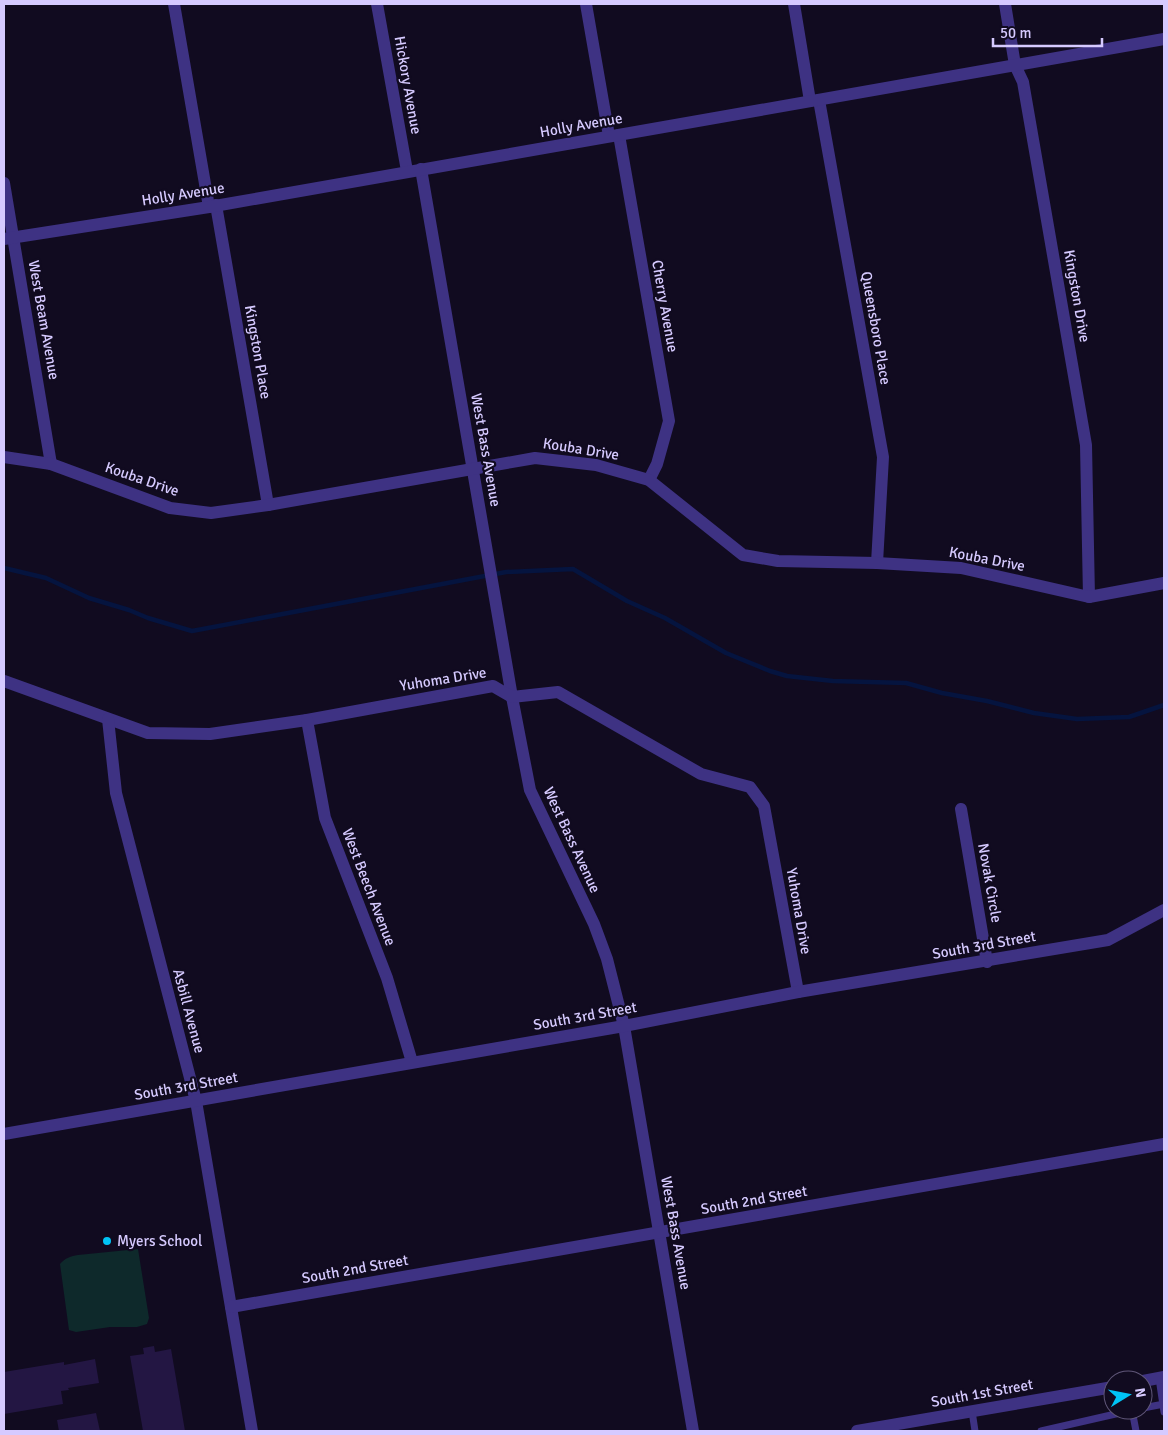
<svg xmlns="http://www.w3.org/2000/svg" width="1168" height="1435" viewBox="0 0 1168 1435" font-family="Signika,sans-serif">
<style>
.green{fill:#0e292b}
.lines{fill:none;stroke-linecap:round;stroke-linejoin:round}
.stream{stroke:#05143f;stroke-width:4.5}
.building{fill:#231643}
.service{stroke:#3e3283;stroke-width:7}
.minor{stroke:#3e3283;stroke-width:12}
.poi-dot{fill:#00c4f5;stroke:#110b20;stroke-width:2}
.labels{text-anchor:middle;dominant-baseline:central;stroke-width:4.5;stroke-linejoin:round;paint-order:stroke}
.street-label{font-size:15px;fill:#d6caff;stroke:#110b20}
.poi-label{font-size:15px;fill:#d6caff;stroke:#110b20;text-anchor:start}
</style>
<rect width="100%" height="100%" fill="#110b20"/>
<path class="green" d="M138,1249L149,1318L147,1324L137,1327H110L76,1332L69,1330L60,1264C65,1258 71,1256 78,1255Z"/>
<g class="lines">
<path class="stream" d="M4,568L46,578L89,598L129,610L148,618L192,631L506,572L573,569L627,601L665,618L726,653L770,671L787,676L833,681L906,683L942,693L987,701L1034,713L1077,719L1129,717L1164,705"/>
</g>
<g class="building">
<path d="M154,1346L155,1352L171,1349L185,1431H143L130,1356L144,1354L143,1348Z"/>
<path d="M95,1359L99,1383L68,1388L69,1390L61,1391L63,1404L4,1414V1372L64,1362V1365Z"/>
<path d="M96,1413L100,1431H59L57,1420Z"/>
</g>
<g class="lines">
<g class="service">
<path d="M1159,1378L1164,1412"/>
<path d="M1143,1408L1164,1404"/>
<path d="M1132,1410L1136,1431"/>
<path d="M972,1411L975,1431"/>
<path d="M1041,1431L1133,1410"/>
</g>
<g class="minor">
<path d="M174,4L209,207"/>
<path d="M377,4L407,171"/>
<path d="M586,4L609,136"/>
<path d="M794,4L810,101"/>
<path d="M1005,4L1015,65L1023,82L1086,445L1089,597"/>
<path d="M819,100L883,457L877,563"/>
<path d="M619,135L669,421L657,464L649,480"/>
<path d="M421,169L512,697L530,790L594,924L607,959L624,1026L693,1431"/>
<path d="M4,183L51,464"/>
<path d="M216,205L268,505"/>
<path d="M4,239L209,207L1164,39"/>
<path d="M4,457L51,464L170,508L211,513L268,505L535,458L596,465L649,480L743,555L778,561L877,563L961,568L1089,597L1164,583"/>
<path d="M4,681L148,733L210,734L307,720L493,686L512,697L558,692L701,774L750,787L764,806L798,992"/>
<path d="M108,719L116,793L196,1101L252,1431"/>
<path d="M307,720L325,818L387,978L412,1062"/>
<path d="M961,809L987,962"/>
<path d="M4,1134L624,1026L798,992L1108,940L1164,910"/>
<path d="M231,1307L1164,1144"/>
<path d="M1143,1381L1164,1377"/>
<path d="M857,1431L1113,1387"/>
</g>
</g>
<circle class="poi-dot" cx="107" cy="1241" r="5"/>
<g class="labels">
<g class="street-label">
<text transform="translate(408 85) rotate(80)">Hickory Avenue</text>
<text transform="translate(581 125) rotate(-10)">Holly Avenue</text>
<text transform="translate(183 194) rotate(-9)">Holly Avenue</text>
<text transform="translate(1077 296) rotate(80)">Kingston Drive</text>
<text transform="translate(665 306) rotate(80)">Cherry Avenue</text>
<text transform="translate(44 320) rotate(80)">West Beam Avenue</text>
<text transform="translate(876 328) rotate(80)">Queensboro Place</text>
<text transform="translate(258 352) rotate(80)">Kingston Place</text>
<text transform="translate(581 449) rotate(9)">Kouba Drive</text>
<text transform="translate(486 450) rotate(80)">West Bass Avenue</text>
<text transform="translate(142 479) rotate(19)">Kouba Drive</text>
<text transform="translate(987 559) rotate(11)">Kouba Drive</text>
<text transform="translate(443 679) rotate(-9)">Yuhoma Drive</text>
<text transform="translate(572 840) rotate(65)">West Bass Avenue</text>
<text transform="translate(990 883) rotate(80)">Novak Circle</text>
<text transform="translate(369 887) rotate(69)">West Beech Avenue</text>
<text transform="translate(799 911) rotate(80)">Yuhoma Drive</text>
<text transform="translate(984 945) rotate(-10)">South 3rd Street</text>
<text transform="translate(189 1011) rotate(75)">Asbill Avenue</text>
<text transform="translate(585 1016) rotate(-10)">South 3rd Street</text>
<text transform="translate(186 1086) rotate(-10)">South 3rd Street</text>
<text transform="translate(754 1200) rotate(-10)">South 2nd Street</text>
<text transform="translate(676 1233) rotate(80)">West Bass Avenue</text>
<text transform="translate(355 1269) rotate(-10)">South 2nd Street</text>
<text transform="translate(982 1393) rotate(-10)">South 1st Street</text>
</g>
<g class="poi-label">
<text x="117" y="1241">Myers School</text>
</g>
</g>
<rect width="1168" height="1435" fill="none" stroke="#d6caff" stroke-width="10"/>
<g transform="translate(1128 1395) rotate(80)"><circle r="24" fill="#110b20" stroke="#605779"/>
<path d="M0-4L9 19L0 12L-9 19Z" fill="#00c4f5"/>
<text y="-8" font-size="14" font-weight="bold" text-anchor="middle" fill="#d6caff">N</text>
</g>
<path d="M993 38v8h109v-8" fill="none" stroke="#d6caff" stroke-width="2.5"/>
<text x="1000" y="38" font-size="15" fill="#d6caff" stroke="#110b20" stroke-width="4" paint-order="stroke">50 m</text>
</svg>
